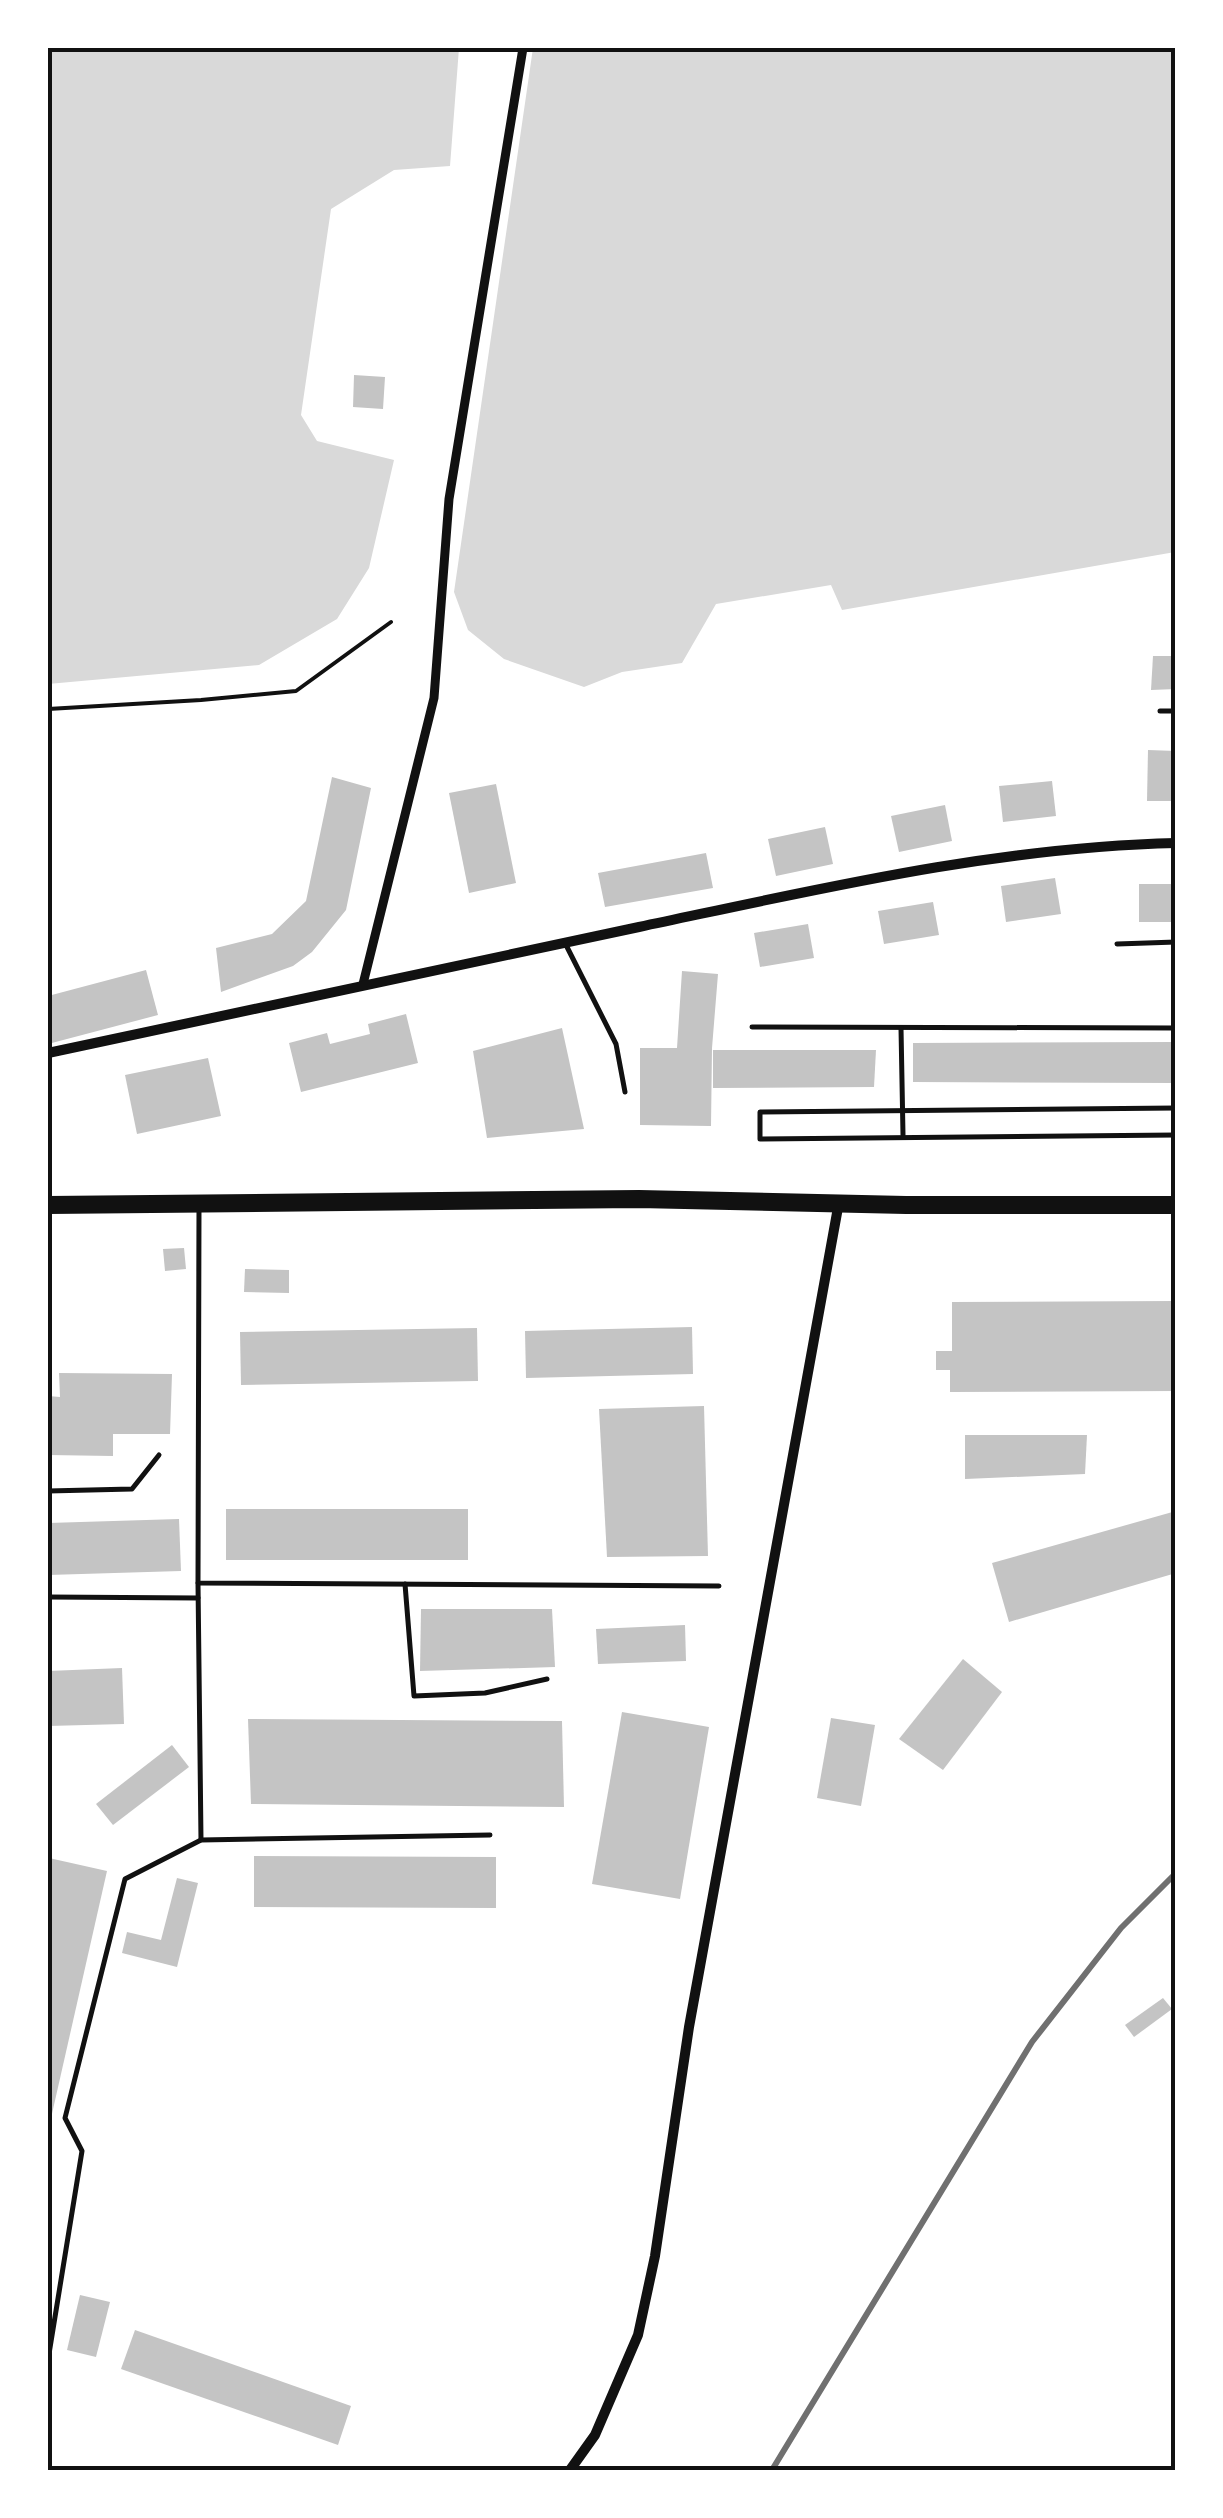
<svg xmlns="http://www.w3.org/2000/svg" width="1223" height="2518" viewBox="0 0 1223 2518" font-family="'IBM Plex Sans',sans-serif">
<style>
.water{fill:#d9d9d9}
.building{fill:#c4c4c4}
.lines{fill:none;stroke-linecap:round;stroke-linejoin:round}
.path{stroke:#111;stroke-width:4}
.service{stroke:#111;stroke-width:5}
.pedestrian{stroke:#111;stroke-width:9}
.minor{stroke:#111;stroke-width:10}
.primary{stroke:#111;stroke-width:18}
.rail{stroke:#707070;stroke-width:6}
.neatline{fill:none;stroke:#111;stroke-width:4}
</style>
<rect width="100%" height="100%" fill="#fff"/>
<g class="water">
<path d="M48,48H459L450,166L394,170L331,209L301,415L317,441L394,460L369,568L337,619L259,665L48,684Z"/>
<path d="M533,48H1175V552L842,610L831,585L716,604L682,663L622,672L584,687L504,659L468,630L454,592Z"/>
</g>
<g class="building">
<path d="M354,375L385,377L383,409L353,407Z"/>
<path d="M1153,656H1176V689L1151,690Z"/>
<path d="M1148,750L1176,751V801H1147Z"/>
<path d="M332,777L371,788L346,910L312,952L293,966L221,992L216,948L272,934L306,901Z"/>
<path d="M1052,781L1056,816L1003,822L999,786Z"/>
<path d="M496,784L516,883L469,893L449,793Z"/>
<path d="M945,805L952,841L899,852L891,816Z"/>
<path d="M825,827L833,864L776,876L768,839Z"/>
<path d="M706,853L713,888L605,907L598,873Z"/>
<path d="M1055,878L1061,914L1006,922L1001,886Z"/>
<rect x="1139" y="884" width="37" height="38"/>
<path d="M933,902L939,935L884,944L878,911Z"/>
<path d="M808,924L814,958L760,967L754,933Z"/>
<path d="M146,970L158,1015L48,1044V996Z"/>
<path d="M682,971L718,974L712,1048L711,1126L640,1125V1048H677Z"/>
<path d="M406,1014L418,1063L301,1092L289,1043L327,1033L330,1044L370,1034L368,1024Z"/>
<path d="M562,1028L584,1129L487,1138L473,1051Z"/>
<path d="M1176,1042V1083L913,1082V1043Z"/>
<path d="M713,1050H876L874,1087L713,1088Z"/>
<path d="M208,1058L221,1116L137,1134L125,1075Z"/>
<path d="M184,1248L186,1269L165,1271L163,1249Z"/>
<path d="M245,1269L289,1270V1293L244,1292Z"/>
<path d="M1176,1301V1391L950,1392V1370H936V1351H952V1302Z"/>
<path d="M692,1327L693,1374L526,1378L525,1331Z"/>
<path d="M477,1328L478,1381L241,1385L240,1332Z"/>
<path d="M59,1373L172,1374L170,1434H113V1456L48,1455V1396L60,1397Z"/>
<path d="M704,1406L708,1556L607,1557L599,1409Z"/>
<path d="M965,1435H1087L1085,1474L965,1479Z"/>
<rect x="226" y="1509" width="242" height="51"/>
<path d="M1176,1511V1573L1009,1622L992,1563Z"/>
<path d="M179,1519L181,1571L48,1575V1523Z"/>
<path d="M421,1609H552L555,1667L420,1671Z"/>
<path d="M685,1625L686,1661L598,1664L596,1629Z"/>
<path d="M963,1659L1002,1692L943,1770L899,1739Z"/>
<path d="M122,1668L124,1724L48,1726V1671Z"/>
<path d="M622,1712L709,1727L680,1899L592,1884Z"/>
<path d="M831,1718L875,1725L861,1806L817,1798Z"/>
<path d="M248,1719L562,1721L564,1807L251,1804Z"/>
<path d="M172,1745L189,1767L113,1825L96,1804Z"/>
<path d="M254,1856L496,1857V1908L254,1907Z"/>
<path d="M49,1858L107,1871L49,2127L48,2126Z"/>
<path d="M177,1878L198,1883L177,1967L122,1953L127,1932L161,1940Z"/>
<path d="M1163,1998L1172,2009L1134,2037L1125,2025Z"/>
<path d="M80,2295L110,2302L96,2357L67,2350Z"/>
<path d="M135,2330L351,2406L338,2445L121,2369Z"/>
</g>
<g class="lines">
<path class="path" d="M48,709L201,700L296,691L391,622"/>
<g class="service">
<path d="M1160,711H1176"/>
<path d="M565,943L616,1044L625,1092"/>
<path d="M1117,944L1176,942"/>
<path d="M752,1027L1176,1028"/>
<path d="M901,1028L903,1135"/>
<path d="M1176,1108L760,1112V1139L1176,1135"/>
<path d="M199,1207L198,1583L719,1586"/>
<path d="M48,1491L132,1489L159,1455"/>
<path d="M198,1583L201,1840"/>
<path d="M405,1584L414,1696L485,1693L547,1679"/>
<path d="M48,1597L198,1598"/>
<path d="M48,2360L82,2151L65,2118L125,1879L201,1840L490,1835"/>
</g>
<path class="pedestrian" d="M363,984L434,698L449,499L523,48"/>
<g class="minor">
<path d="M48,1053C245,1011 442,969 639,927C815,890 995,847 1176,843"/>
<path d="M570,2470L595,2435L638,2335L655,2256L689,2027L839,1202"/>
</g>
<path class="primary" d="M48,1205L639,1199L906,1205H1176"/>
<path class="rail" d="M772,2470L1032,2042L1121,1928L1176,1873"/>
</g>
<rect width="1223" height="2518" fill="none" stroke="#ffffff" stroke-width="100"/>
<rect x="50" y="50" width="1123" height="2418" class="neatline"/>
</svg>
